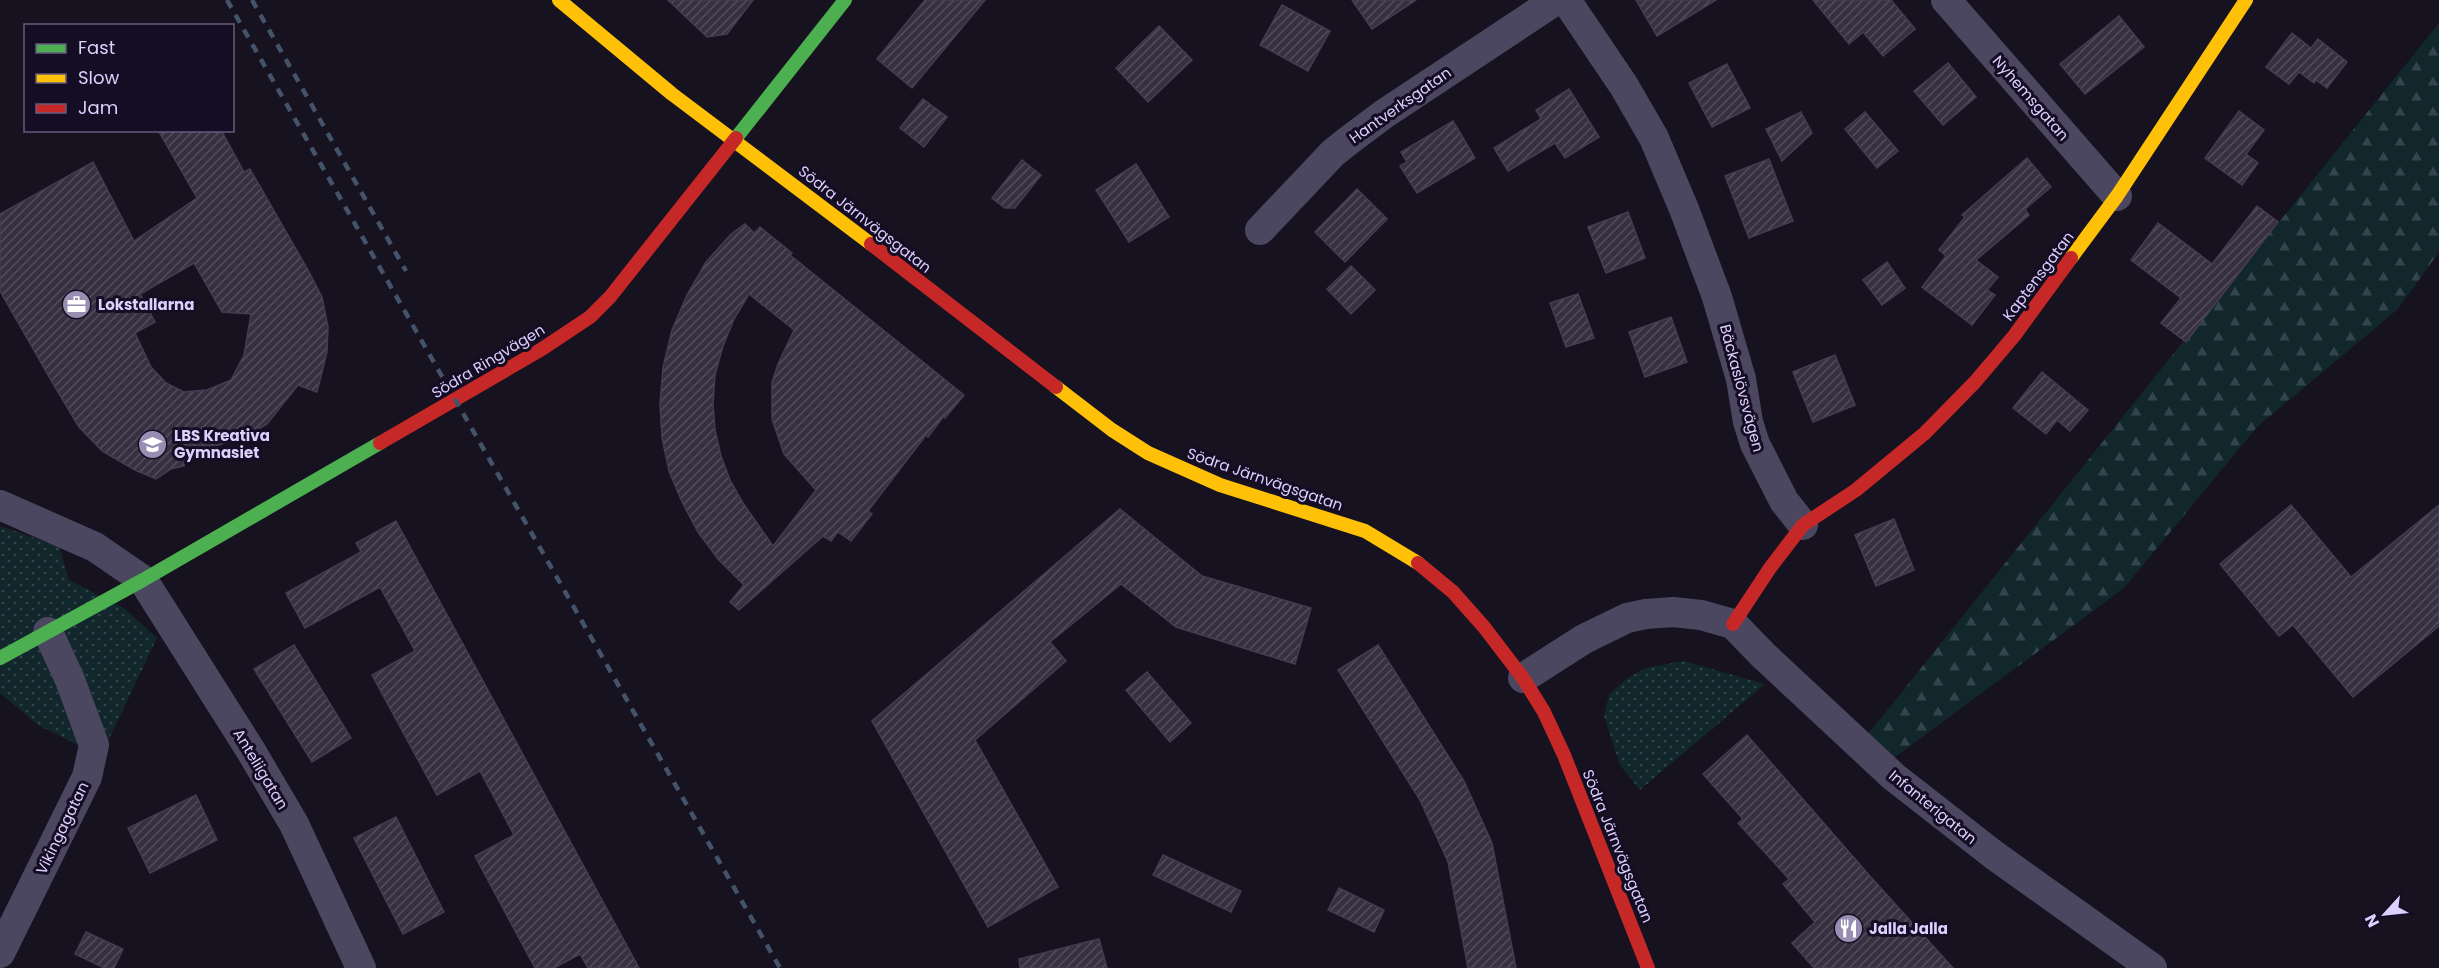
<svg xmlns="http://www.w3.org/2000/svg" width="2439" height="968" viewBox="0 0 2439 968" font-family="Poppins,sans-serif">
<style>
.grass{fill:url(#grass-dots)}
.forest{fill:url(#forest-firs)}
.building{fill:url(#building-hatch);stroke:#443c53;stroke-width:1.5;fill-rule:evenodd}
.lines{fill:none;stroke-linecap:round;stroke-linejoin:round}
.street{stroke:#4c4760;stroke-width:30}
.fast{stroke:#4caf50;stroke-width:14}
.slow{stroke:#ffc107;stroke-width:14}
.jam{stroke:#c62828;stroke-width:14}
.rail{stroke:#45536a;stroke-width:4.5;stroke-dasharray:9 8;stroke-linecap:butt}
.labels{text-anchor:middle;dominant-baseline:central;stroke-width:6;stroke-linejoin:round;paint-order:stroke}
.street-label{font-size:15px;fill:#ddd0ff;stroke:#150d24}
.poi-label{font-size:15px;font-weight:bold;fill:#ddd0ff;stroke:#150d24;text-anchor:start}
</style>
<defs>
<pattern id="grass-dots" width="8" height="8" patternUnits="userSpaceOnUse" patternTransform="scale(1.5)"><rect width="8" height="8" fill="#11272c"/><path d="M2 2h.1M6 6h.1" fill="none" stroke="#33454c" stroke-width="1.8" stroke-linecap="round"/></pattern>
<pattern id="forest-firs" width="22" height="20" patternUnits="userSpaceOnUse" patternTransform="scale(1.5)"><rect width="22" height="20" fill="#11272c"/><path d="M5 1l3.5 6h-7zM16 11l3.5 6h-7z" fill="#33454c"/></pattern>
<pattern id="building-hatch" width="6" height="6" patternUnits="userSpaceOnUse" patternTransform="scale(1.5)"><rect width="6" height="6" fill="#363041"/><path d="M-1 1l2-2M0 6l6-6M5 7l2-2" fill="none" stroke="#534d5e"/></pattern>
</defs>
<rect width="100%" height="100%" fill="#16121f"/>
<g class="grass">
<path d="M0,526L59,546L69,580L124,608L157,638L108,741L78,745L38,725L0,693Z"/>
<path d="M1684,661L1765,684L1640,790L1620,765L1604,716L1609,695L1625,680L1645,668Z"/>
</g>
<path class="forest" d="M2439,23V252L2398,309L2257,427L2124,588L1887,763L1868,734Z"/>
<g class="building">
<path d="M668,0H753L727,34L707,37Z"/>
<path d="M925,0H985L912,88L877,59Z"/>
<path d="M1352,0H1416L1372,29Z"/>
<path d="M1636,0H1716L1657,36Z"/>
<path d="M1813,0H1891L1915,29L1883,56L1863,32L1849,44Z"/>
<path d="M1282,5L1330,31L1308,71L1260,45Z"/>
<path d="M2119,16L2144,47L2085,94L2060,64Z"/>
<path d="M1159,26L1192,60L1148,102L1116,68Z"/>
<path d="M2292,33L2311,48L2318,39L2347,62L2327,88L2316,80L2314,83L2299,72L2289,84L2266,67Z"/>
<path d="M1948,63L1976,97L1943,125L1914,91Z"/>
<path d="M1727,64L1750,108L1712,127L1689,83Z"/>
<path d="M1569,89L1599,137L1565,158L1555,143L1508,171L1494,148L1541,119L1536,110Z"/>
<path d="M923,99L947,117L924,147L900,128Z"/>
<path d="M2239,111L2264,130L2246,154L2258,163L2242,185L2205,158Z"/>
<path d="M1801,112L1812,133L1782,161L1766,129Z"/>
<path d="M1865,112L1898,151L1877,168L1845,129Z"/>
<path d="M1453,121L1475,158L1417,193L1400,166L1407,162L1401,152Z"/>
<path d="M158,130H221L244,172L250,169L308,270L322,297L328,327L327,352L317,392L298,385L267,424L248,436L215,446H188L184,466L171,469L156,479L135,470L102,451L79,427L55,387L0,291V214L93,162L134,241L197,198ZM194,263L222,312L251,314L244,355L231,380L207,390L184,392L166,383L151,367L135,333L155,322L140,294Z"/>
<path d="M2027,158L2051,187L2025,209L2029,215L1976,260L1998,277L1987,290L1995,295L1972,325L1922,287L1946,256L1939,250L1965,217L1962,215Z"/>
<path d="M1769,159L1793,221L1749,238L1725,176Z"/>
<path d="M1022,160L1041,175L1015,208H1005L992,198Z"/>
<path d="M1136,164L1169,217L1129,242L1096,190Z"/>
<path d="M1357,189L1387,219L1345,262L1315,232Z"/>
<path d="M2257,206L2278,222L2186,342L2161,323L2181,298L2131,260L2158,223L2212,264Z"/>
<path d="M1628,212L1645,258L1606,273L1588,227Z"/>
<path d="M745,224L754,233L760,227L792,253L790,255L964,395L945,418L943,417L928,437L926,435L868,511L872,514L851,541L838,532L831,541L823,536L739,610L730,602L744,585L718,559L698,532L682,502L669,471L662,438L660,404L663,367L672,330L687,295L706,262L731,234ZM749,294L794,330L778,364L772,382V419L784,454L816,490L773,546L743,503L730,480L721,456L715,430L713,404L715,375L723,346L734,319Z"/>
<path d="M1887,262L1905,288L1882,305L1863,280Z"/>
<path d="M1351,266L1375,290L1351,314L1327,289Z"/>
<path d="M1578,294L1594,338L1566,347L1550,303Z"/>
<path d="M1671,317L1687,362L1645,377L1629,332Z"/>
<path d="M1835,355L1855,405L1813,422L1793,372Z"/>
<path d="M2042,372L2088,410L2070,431L2057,420L2046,434L2013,408Z"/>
<path d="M2291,505L2351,577L2439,505V626L2353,697L2293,625L2279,636L2220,564Z"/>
<path d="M1120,509L1202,576L1311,608L1295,664L1176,627L1121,584L1050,642L1066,661L975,740L1058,887L988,927L872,721Z"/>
<path d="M1894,519L1914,570L1876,586L1855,535Z"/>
<path d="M396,521L639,968H588L580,954L554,968H535L475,856L514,835L480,771L437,795L372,675L415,651L380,587L305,628L286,593L361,552L356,543Z"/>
<path d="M294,645L351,738L312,762L254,669Z"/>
<path d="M1378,645L1464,781L1492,843L1516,968H1468L1448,862L1420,800L1338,670Z"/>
<path d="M1147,672L1191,723L1170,742L1126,690Z"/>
<path d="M1747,735L1869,875L1953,968H1814L1792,943L1815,922L1783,884L1789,879L1738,823L1743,819L1703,774Z"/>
<path d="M196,795L217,840L150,873L128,828Z"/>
<path d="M396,817L444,912L403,934L354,838Z"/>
<path d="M1163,855L1241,891L1231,912L1153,875Z"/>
<path d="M1339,888L1384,910L1374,932L1328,910Z"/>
<path d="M86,932L123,949L114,968H104L75,954Z"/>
<path d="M1099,939L1107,968H1020L1019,959Z"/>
</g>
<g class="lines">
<g class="street">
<path d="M1566,0L1624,86L1654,138L1684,209L1717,297L1741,379L1748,422L1755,444L1784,501L1803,525"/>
<path d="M1946,0L2117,196"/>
<path d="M1260,230L1333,153L1348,141L1384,114L1556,0"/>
<path d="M0,505L95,547L143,580L251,751L294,824L361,968"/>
<path d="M1523,678L1584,639L1627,618L1646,614L1673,612L1701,615L1733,624L1763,655L1894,777L1994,855L2152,968"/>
<path d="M0,953L87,777L94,745L70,680L48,632"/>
</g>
<g class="fast">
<path d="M736,138L845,0"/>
<path d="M0,658L143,580L380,443"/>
</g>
<g class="slow">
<path d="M559,0L672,94L871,244"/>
<path d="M2071,258L2117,196L2246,0"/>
<path d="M1056,387L1112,430L1148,453L1220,485L1365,531L1418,563"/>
</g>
<g class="jam">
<path d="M871,244L1056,387"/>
<path d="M380,443L542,349L590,317L610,297L736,138"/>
<path d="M1418,563L1453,592L1484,627L1523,678L1544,712L1564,755L1648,968"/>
<path d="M1733,624L1770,568L1803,525L1856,490L1925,433L1975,382L2014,336L2071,258"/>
</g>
<g class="rail">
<path d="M227,0L780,968"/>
<path d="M252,0L406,271"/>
</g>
</g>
<defs>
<symbol id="office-disc" viewBox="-11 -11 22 22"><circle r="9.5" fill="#978eb1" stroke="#150d24"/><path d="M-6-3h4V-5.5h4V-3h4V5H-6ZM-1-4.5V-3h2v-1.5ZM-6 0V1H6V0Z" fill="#fff"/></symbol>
<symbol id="school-disc" viewBox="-11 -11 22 22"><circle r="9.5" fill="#978eb1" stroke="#150d24"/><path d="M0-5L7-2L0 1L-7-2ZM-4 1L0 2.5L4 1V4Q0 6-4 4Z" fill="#fff"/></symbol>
<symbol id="restaurant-disc" viewBox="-11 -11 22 22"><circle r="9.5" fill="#978eb1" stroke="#150d24"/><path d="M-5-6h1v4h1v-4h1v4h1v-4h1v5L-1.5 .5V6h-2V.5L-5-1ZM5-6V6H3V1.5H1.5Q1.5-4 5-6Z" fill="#fff"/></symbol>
</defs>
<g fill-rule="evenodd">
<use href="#office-disc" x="60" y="288" width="33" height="33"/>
<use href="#school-disc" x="136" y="428" width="33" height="33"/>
<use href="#restaurant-disc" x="1832" y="912" width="33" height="33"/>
</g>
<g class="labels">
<g class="street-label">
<text transform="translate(2031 98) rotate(49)">Nyhemsgatan</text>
<text transform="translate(1400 105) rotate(-35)">Hantverksgatan</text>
<text transform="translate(865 219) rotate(38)">Södra Järnvägsgatan</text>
<text transform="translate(2038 276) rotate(-53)">Kaptensgatan</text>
<text transform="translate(488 361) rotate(-31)">Södra Ringvägen</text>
<text transform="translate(1742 388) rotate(75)">Bäckaslövsvägen</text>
<text transform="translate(1265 479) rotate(19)">Södra Järnvägsgatan</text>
<text transform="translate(261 769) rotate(59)">Anteliigatan</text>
<text transform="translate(1933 807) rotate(39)">Infanterigatan</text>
<text transform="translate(62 828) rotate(-64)">Vikingagatan</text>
<text transform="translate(1618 846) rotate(68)">Södra Järnvägsgatan</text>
</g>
<g class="poi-label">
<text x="98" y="304">Lokstallarna</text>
<text x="174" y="435">LBS Kreativa<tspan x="174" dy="17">Gymnasiet</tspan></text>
<text x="1869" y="928">Jalla Jalla</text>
</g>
</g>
<rect x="24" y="24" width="210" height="108" fill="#150d24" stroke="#655b7c" stroke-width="1.5"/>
<rect x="36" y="44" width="30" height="9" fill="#4caf50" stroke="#655b7c" stroke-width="1.5"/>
<text x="78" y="54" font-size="18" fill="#ddd0ff">Fast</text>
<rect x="36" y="74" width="30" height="9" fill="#ffc107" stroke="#655b7c" stroke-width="1.5"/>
<text x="78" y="84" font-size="18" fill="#ddd0ff">Slow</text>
<rect x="36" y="104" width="30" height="9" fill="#c62828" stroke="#655b7c" stroke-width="1.5"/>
<text x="78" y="114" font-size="18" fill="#ddd0ff">Jam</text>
<g transform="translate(2385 914) rotate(243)" stroke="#150d24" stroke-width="4.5" paint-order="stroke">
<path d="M0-4.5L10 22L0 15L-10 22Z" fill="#ddd0ff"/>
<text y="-9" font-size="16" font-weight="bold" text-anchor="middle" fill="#ddd0ff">N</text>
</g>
</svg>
